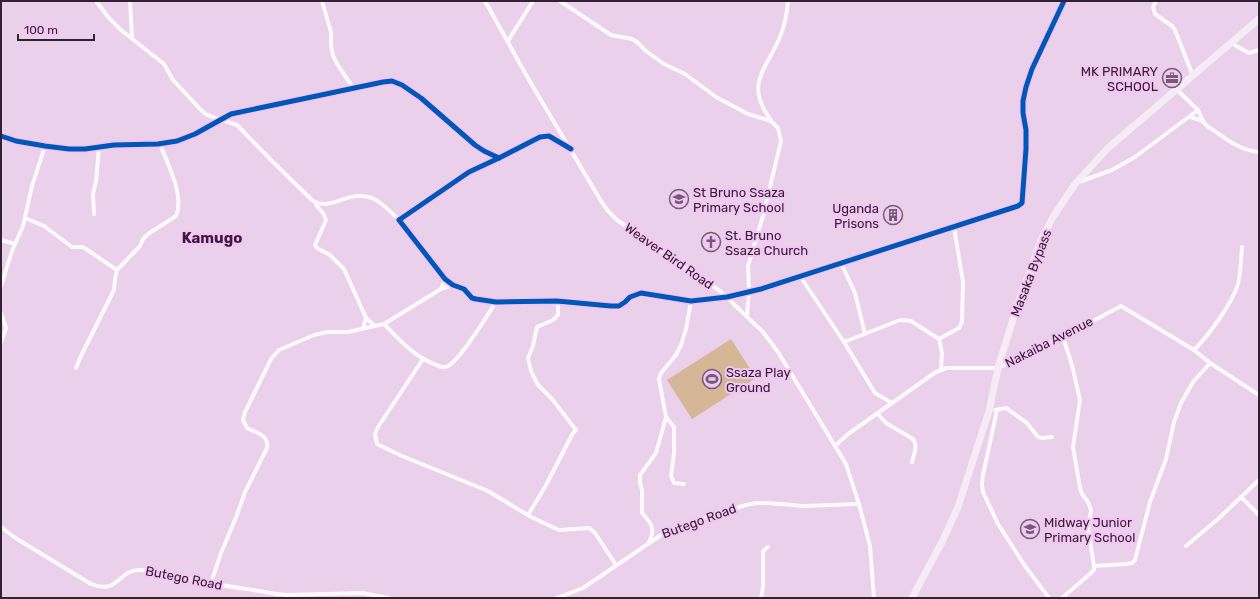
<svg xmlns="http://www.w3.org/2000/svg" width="1260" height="599" viewBox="0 0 1260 599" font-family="Rubik,sans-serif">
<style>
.green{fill:#d5b697}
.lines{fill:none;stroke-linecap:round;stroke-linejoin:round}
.minor{stroke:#fcf8fc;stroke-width:4}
.trunk{stroke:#f5ecf5;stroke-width:7}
.cycleway-casing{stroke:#f5c5f5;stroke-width:8}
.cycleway{stroke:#0057b8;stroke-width:5}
.labels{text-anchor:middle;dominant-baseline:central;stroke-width:4;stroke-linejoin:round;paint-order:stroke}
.poi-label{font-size:13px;fill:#322133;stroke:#f5c5f5;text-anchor:start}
.street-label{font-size:13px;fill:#322133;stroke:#f5c5f5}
.quarter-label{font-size:15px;font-weight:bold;fill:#3e183f;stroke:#f5c5f5}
</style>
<rect width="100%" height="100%" fill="#ead0ea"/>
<path class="green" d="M731,339L756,378L692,419L667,380Z"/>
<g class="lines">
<g class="minor">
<path d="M96,1L109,18L121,30L164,64L173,80L201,110L207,115L237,125L272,161L312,200C330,213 347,189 372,198C382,202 391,212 399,220"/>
<path d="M130,1L132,38"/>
<path d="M322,1L331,32V45L333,56L339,67L354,89"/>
<path d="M485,1L529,80L601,201L608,211L617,220L720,291L763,332L778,352L846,464L859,504L870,546L874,598"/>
<path d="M560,1L611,35L632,39L637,42L646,51L664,64L685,74L716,97L748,114L771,121L778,128L781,141L763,216L748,266L749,291L747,316"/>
<path d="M1156,1L1153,7L1155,14L1172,26L1175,30L1193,76"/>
<path d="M508,41L533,1"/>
<path d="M1231,43L1249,53L1259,50"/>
<path d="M1176,89L1198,110L1203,121L1206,125C1223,137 1238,150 1259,152"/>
<path d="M1190,117L1203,121"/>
<path d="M771,120C744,84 766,70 780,37C785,25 787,13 788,1"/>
<path d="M1,136L16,141L45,146L69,149H85L114,145L158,144L177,141L195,134L231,114L383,82L392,81L402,85L421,98L475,145L484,151L499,158L540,137L549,136L569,148"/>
<path d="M499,158L469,172L399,220L445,279L453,285L464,289L472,298L476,299L496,302L557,301L611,306H619L625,302L630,297L641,293L691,301L727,297L761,289L1018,206L1022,203L1026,149V130L1023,113V101L1026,87L1032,69L1064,1"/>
<path d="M1079,182L1112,170L1135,157L1198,110"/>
<path d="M317,203L316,205L323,213L326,220L315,245L317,248L330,255L344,269L366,318L363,328"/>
<path d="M94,214L93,194L96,181L99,147"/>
<path d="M25,218L44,226L72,247H83L117,270"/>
<path d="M1,240L15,244"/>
<path d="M841,263L855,293L865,334"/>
<path d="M800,276L844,342L875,393L892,403"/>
<path d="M1,286L12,251L23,226L32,186L45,146"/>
<path d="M441,289L453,285"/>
<path d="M1,313L6,328L1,342"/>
<path d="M366,318L375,326"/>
<path d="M384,324C400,340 412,355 434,364C437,365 441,368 445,367C457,366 488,314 496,302"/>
<path d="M939,339L959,328L962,322L963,282L954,227"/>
<path d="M844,342L900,320L911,321L939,339L942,353L941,369"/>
<path d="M1194,350C1208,336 1232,304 1238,284C1241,272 1241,259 1242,247"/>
<path d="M423,359L378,427L375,434L377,444L402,456L488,491L531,517L559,530L589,528L595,533L616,565"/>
<path d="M76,368L80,358L114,290L115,279L117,270L140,246L143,239L148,234L176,216C185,196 167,163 160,144"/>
<path d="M995,410L1006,408L1027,423L1038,437L1043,438L1052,437"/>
<path d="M997,410L983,475L982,484L983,492L998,524L1025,566L1049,598"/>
<path d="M877,413L886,423L913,439C918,446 914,454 912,462"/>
<path d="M835,446L848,434L936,372L947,368H998L1063,337L1121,306L1194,350L1210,363L1259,395"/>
<path d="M684,484L674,483L671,476L674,453V427L666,417L659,379L661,373L676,355L681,345L686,329L691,301"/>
<path d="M1241,497L1259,515"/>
<path d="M528,515L545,487L573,433L576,430L552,399L538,385L531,371L528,358L533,346L537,327L553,320L558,315V302"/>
<path d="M1,527L17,539L91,584C120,595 118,569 140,570C155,570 179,577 195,580C222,586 249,589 277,594L286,595L362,593L389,598"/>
<path d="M649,542C656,528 651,523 642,513V490L640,483V475L656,453L666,417"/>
<path d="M1186,546L1218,519L1259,480"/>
<path d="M1094,566L1127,564L1132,563L1135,560L1150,502L1166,459L1174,422L1181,403L1193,382L1210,363"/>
<path d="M211,583L221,553L237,515L245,492L267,448C269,435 257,433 247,428L243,420L245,412L271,359L279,350L314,335L327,332H348L384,324L441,289L445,279"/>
<path d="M557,598L583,588L592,582L661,535L713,515L746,505L756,503H768L803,506L859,504"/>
<path d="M761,598L763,587V551L768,547"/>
<path d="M1062,598L1091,573L1094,570V566L1088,528L1091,510L1088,502L1082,494L1080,488L1073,447L1080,400L1072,365L1063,337"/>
</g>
<path class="trunk" d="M912,598L943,540L958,507L989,411L998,368L1018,303L1042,238L1053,217L1075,184L1108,148L1259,19"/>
<defs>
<g id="cycleway">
<path d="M1,136L16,141L45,146L69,149H85L114,145L158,144L177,141L195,134L231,114L383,82L392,81L402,85L421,98L475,145L484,151L499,158L540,137L549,136L571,149"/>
<path d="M499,158L469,172L399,220L445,279L453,285L464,289L472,298L476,299L496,302L557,301L611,306H619L625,302L630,297L641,293L691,301L727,297L761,289L1018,206L1022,203L1026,149V130L1023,113V101L1026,87L1032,69L1064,1"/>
</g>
</defs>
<use href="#cycleway" class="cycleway-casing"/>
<use href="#cycleway" class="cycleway"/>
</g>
<defs>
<symbol id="office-ring" viewBox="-11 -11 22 22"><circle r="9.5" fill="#f5c5f5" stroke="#725e73" stroke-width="1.5"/><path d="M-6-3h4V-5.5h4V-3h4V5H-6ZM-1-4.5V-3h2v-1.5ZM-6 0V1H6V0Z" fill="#725e73"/></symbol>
<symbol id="school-ring" viewBox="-11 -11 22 22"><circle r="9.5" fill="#f5c5f5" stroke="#725e73" stroke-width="1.5"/><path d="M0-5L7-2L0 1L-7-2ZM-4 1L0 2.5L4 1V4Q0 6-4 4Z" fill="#725e73"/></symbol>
<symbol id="building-ring" viewBox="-11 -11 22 22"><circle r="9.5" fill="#f5c5f5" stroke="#725e73" stroke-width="1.5"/><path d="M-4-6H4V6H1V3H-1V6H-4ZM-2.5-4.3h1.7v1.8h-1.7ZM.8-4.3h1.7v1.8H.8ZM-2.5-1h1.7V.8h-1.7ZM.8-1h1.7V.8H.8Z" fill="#725e73"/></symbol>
<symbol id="church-ring" viewBox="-11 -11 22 22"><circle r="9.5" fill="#f5c5f5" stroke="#725e73" stroke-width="1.5"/><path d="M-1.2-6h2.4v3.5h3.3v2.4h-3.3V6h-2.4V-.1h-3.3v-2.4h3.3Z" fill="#725e73"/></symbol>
<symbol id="stadium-ring" viewBox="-11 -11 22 22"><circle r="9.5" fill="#f5c5f5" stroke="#725e73" stroke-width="1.5"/><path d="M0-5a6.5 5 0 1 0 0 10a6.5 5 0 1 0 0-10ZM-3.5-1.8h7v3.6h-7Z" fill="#725e73"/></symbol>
</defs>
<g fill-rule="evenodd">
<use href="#office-ring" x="1161" y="67" width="22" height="22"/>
<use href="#school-ring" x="668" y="188" width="22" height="22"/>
<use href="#building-ring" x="882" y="204" width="22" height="22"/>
<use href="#church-ring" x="700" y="231" width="22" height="22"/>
<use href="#stadium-ring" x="701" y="368" width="22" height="22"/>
<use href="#school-ring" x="1019" y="518" width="22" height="22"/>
</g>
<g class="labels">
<g class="poi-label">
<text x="1158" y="71" text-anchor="end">MK PRIMARY<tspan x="1158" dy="15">SCHOOL</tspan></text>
<text x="693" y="192">St Bruno Ssaza<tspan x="693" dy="15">Primary School</tspan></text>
<text x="879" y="208" text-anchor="end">Uganda<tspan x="879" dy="15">Prisons</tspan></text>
<text x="725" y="235">St. Bruno<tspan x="725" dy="15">Ssaza Church</tspan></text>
<text x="726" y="372">Ssaza Play<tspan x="726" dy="15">Ground</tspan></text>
<text x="1044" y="522">Midway Junior<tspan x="1044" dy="15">Primary School</tspan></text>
</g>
<g class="street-label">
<text transform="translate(669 256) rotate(35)">Weaver Bird Road</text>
<text transform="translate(1031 273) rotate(-69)">Masaka Bypass</text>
<text transform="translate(1049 342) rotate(-27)">Nakaiba Avenue</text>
<text transform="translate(699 521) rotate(-20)">Butego Road</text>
<text transform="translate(184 578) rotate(11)">Butego Road</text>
</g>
<g class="quarter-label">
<text x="212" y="238">Kamugo</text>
</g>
</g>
<rect width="1260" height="599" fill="none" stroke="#322133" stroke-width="4"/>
<path d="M18 34v6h76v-6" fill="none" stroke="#322133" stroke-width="2"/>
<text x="24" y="34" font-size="12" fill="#322133" stroke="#f5c5f5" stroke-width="3" paint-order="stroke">100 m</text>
</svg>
